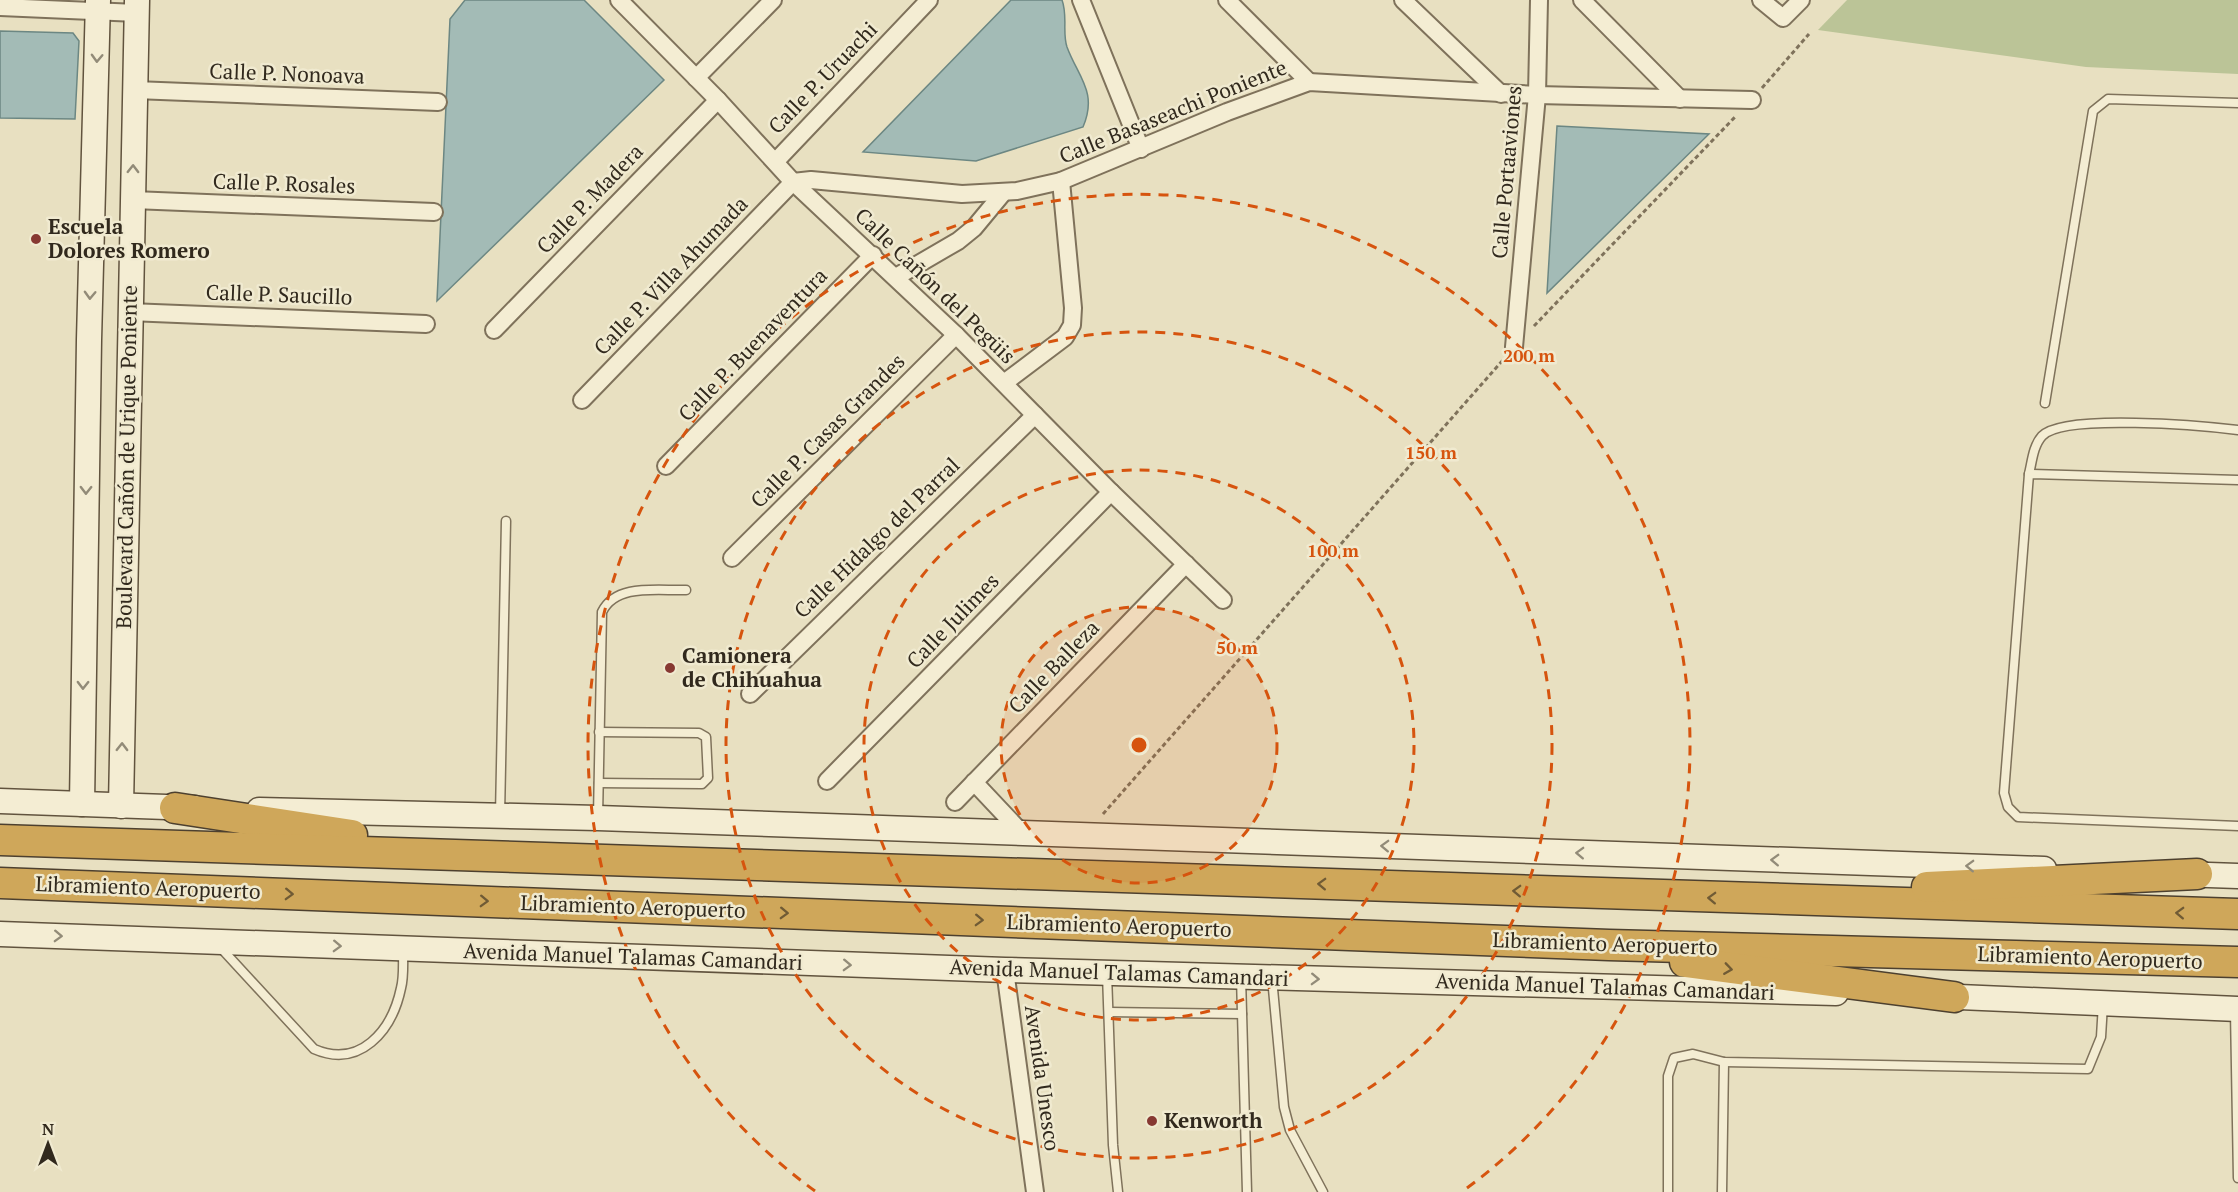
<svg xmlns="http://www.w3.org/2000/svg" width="2238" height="1192" font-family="'PT Serif',serif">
<rect width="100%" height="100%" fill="#e8e0c1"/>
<!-- green -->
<polygon fill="#bbc497" points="1847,0 2238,0 2238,74 2086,67 1818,30"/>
<!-- water -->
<g fill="#a3bbb6" stroke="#6c8783" stroke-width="1.5">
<polygon points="465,0 584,0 664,80 437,301 450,19"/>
<path d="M1011,0H1062C1068,16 1062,32 1067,47C1078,77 1098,92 1083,127L976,161L863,152Z"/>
<polygon points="0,31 73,33 79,41 75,119 0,118"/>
<polygon points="1557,126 1709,134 1547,293"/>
</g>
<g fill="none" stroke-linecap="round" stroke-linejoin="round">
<defs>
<g id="lane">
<polyline points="2045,403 2093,111 2108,99 2238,103"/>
<path d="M2029,474C2032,462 2033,446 2042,436C2063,413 2205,426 2238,430"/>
<polyline points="2238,480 2029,474 2004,793 2008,807 2018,817 2238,826"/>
<polyline points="599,732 699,733 706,737 708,778 702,784 599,783"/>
<polyline points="500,815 506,521"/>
<path d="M598,817L602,612C616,583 658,591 686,590"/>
<path d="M220,947L314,1049C360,1069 392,1031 401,988C404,977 403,963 403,951"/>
<polyline points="1107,974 1113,1145 1118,1192"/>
<polyline points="1241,977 1247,1192"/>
<polyline points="1272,978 1284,1107 1290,1130 1323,1192"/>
<polyline points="2235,1011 2238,1178"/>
<polyline points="1109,1012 1242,1014"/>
<polyline points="1668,1192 1668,1076 1674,1058 1693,1054 1724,1062 2088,1069 2101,1037 2103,1004"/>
<polyline points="1722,1192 1724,1062"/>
</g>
<g id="street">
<polyline points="619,0 718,100 793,182 956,335 1111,492 1223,600"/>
<polyline points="1081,0 1141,149"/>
<polyline points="1227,0 1309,82"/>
<polyline points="1403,0 1501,94"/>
<polyline points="1582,0 1680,99"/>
<polyline points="1761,0 1783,18 1801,0"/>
<polyline points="0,7 137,13"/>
<polyline points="696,78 773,0"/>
<polyline points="135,90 438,102"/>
<polyline points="776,161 929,0"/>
<polyline points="133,200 434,212"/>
<polyline points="896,277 958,241 974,228 1003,193"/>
<polyline points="129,312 426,324"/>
<polyline points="494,330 718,100"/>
<polyline points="1514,347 1537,95 1539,0"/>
<polyline points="1004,383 1065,337 1072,325 1073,308 1061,181"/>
<polyline points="582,400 793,182 811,180 962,194 1017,191 1061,181 1227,112 1309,82 1537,95 1752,100"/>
<polyline points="666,466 873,255"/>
<polyline points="732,558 956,335"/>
<polyline points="750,694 1035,415"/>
<polyline points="827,781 1111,492"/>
<polyline points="974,782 1022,833"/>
<polyline points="955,802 1186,564"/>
<polyline points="1005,970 1035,1192"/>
</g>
<g id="secondary">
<polyline points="0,801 194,808"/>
<polyline points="82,804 89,340 98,0"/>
<polyline points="121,806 137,0"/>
<polyline points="259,810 598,818 2044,869"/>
<polyline points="2180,874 2238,876"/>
<polyline points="0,934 1005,970 1836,993"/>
<polyline points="1936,996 2238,1009"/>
</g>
<g id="highway">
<polyline points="175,808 352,835"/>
<polyline points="0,840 2238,914"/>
<polyline points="0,883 1609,945 2238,962"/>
<polyline points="1927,887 2197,874"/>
<polyline points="1685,962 1954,997"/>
</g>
</defs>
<!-- lane casing -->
<use href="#lane" stroke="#7f725b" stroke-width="11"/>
<!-- street casing -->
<use href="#street" stroke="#7f725b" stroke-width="20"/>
<!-- secondary casing -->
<use href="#secondary" stroke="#61533e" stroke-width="27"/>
<!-- highway casing -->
<use href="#highway" stroke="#4d402f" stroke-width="33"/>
<!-- path -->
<g stroke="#7f725b" stroke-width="3" stroke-dasharray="4.5 3" stroke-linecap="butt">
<polyline points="1762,88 1809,34"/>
<polyline points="1534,326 1735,117"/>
<polyline points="1103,814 1503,360"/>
</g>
<!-- lane -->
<use href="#lane" stroke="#f4edd3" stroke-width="8"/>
<!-- street -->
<use href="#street" stroke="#f4edd3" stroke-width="16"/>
<!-- secondary -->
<use href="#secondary" stroke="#f4edd3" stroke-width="24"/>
<!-- highway -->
<use href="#highway" stroke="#cfa75a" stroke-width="30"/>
</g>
<!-- one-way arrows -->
<defs><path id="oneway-chevron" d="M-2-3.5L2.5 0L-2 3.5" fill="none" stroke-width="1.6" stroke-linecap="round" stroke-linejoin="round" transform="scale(1.5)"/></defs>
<g stroke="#928b78">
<use href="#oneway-chevron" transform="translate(97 58) rotate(92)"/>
<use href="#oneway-chevron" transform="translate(133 169) rotate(-89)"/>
<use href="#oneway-chevron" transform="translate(90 295) rotate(92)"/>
<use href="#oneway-chevron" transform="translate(86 490) rotate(91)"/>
<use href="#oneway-chevron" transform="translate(83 685) rotate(91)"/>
<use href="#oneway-chevron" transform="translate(122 747) rotate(-89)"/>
<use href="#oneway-chevron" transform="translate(1385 846) rotate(-178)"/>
<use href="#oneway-chevron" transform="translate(1580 853) rotate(-178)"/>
<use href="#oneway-chevron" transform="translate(1775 860) rotate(-178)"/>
<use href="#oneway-chevron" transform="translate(1970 866) rotate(-178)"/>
<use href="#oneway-chevron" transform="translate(58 936) rotate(2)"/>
<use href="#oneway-chevron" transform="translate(337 946) rotate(2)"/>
<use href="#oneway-chevron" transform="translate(847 965) rotate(2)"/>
<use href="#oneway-chevron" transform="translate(1315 979) rotate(2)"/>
</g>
<g stroke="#705b35">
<use href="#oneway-chevron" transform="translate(1322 884) rotate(-178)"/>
<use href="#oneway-chevron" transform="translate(1517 891) rotate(-178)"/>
<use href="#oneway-chevron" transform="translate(289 894) rotate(2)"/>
<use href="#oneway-chevron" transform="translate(1712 898) rotate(-178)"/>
<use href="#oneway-chevron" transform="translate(484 901) rotate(2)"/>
<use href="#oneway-chevron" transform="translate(784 913) rotate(2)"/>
<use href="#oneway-chevron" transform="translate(2180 913) rotate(-178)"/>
<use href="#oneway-chevron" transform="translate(979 920) rotate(2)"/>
<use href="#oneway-chevron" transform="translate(1728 969) rotate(8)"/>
</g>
<!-- distance rings -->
<circle cx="1139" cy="745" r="138" fill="#d6540e" fill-opacity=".12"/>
<g fill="none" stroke="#d6540e" stroke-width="3" stroke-dasharray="10 8">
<circle cx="1139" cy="745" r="138"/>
<circle cx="1139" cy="745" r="275"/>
<circle cx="1139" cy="745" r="413"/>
<path d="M815 1191A551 551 0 1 1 1463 1191"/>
</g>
<!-- markers -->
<g fill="#873932" stroke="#f0ead0" stroke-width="2">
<circle cx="36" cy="239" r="6"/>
<circle cx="670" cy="668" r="6"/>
<circle cx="1152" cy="1121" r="6"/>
</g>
<g text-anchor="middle" stroke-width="5" stroke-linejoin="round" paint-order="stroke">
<!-- street labels -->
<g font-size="21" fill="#31291d" stroke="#f0ead0">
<text transform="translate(287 74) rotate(2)" y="7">Calle P. Nonoava</text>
<text transform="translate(823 78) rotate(-46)" y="7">Calle P. Uruachi</text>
<text transform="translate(1173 112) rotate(-22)" y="7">Calle Basaseachi Poniente</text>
<text transform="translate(1507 172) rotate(-85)" y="7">Calle Portaaviones</text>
<text transform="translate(284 184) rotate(2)" y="7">Calle P. Rosales</text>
<text transform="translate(590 199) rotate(-46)" y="7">Calle P. Madera</text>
<text transform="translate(671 276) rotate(-46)" y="7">Calle P. Villa Ahumada</text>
<text transform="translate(935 286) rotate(44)" y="7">Calle Cañón del Pegüis</text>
<text transform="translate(279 295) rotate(2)" y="7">Calle P. Saucillo</text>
<text transform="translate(753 345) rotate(-46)" y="7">Calle P. Buenaventura</text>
<text transform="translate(828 431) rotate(-45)" y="7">Calle P. Casas Grandes</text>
<text transform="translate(127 457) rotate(-89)" y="7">Boulevard Cañón de Urique Poniente</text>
<text transform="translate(877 538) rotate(-44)" y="7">Calle Hidalgo del Parral</text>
<text transform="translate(953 621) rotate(-46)" y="7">Calle Julimes</text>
<text transform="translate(1054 667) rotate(-46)" y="7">Calle Balleza</text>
<text transform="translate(148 888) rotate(2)" y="7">Libramiento Aeropuerto</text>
<text transform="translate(633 907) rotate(2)" y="7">Libramiento Aeropuerto</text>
<text transform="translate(1119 926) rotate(2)" y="7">Libramiento Aeropuerto</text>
<text transform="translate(1605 944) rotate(2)" y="7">Libramiento Aeropuerto</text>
<text transform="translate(633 957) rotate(2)" y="7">Avenida Manuel Talamas Camandari</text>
<text transform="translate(2090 958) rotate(2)" y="7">Libramiento Aeropuerto</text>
<text transform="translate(1119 973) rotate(2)" y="7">Avenida Manuel Talamas Camandari</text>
<text transform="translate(1605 987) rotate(2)" y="7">Avenida Manuel Talamas Camandari</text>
<text transform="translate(1042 1078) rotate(82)" y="7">Avenida Unesco</text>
</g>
<!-- poi labels -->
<g font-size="21" font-weight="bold" fill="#31291d" stroke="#f0ead0" text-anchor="start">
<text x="48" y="234">Escuela<tspan x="48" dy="24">Dolores Romero</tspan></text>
<text x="682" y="663">Camionera<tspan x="682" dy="24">de Chihuahua</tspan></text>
<text x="1164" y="1128">Kenworth</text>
</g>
</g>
<circle cx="1139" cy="745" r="9" fill="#d6540e" stroke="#f0ead0" stroke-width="3"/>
<g font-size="18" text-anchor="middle" font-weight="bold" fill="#d6540e" stroke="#f0ead0" stroke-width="5" stroke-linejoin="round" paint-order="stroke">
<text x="1529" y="362">200 m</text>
<text x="1431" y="459">150 m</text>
<text x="1333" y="557">100 m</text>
<text x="1237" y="654">50 m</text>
</g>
<!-- north arrow -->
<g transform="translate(48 1144)" stroke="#f0ead0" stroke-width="4.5" paint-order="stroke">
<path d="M0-4.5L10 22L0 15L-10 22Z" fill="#31291d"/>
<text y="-9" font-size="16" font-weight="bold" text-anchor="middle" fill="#31291d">N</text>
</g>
</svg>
